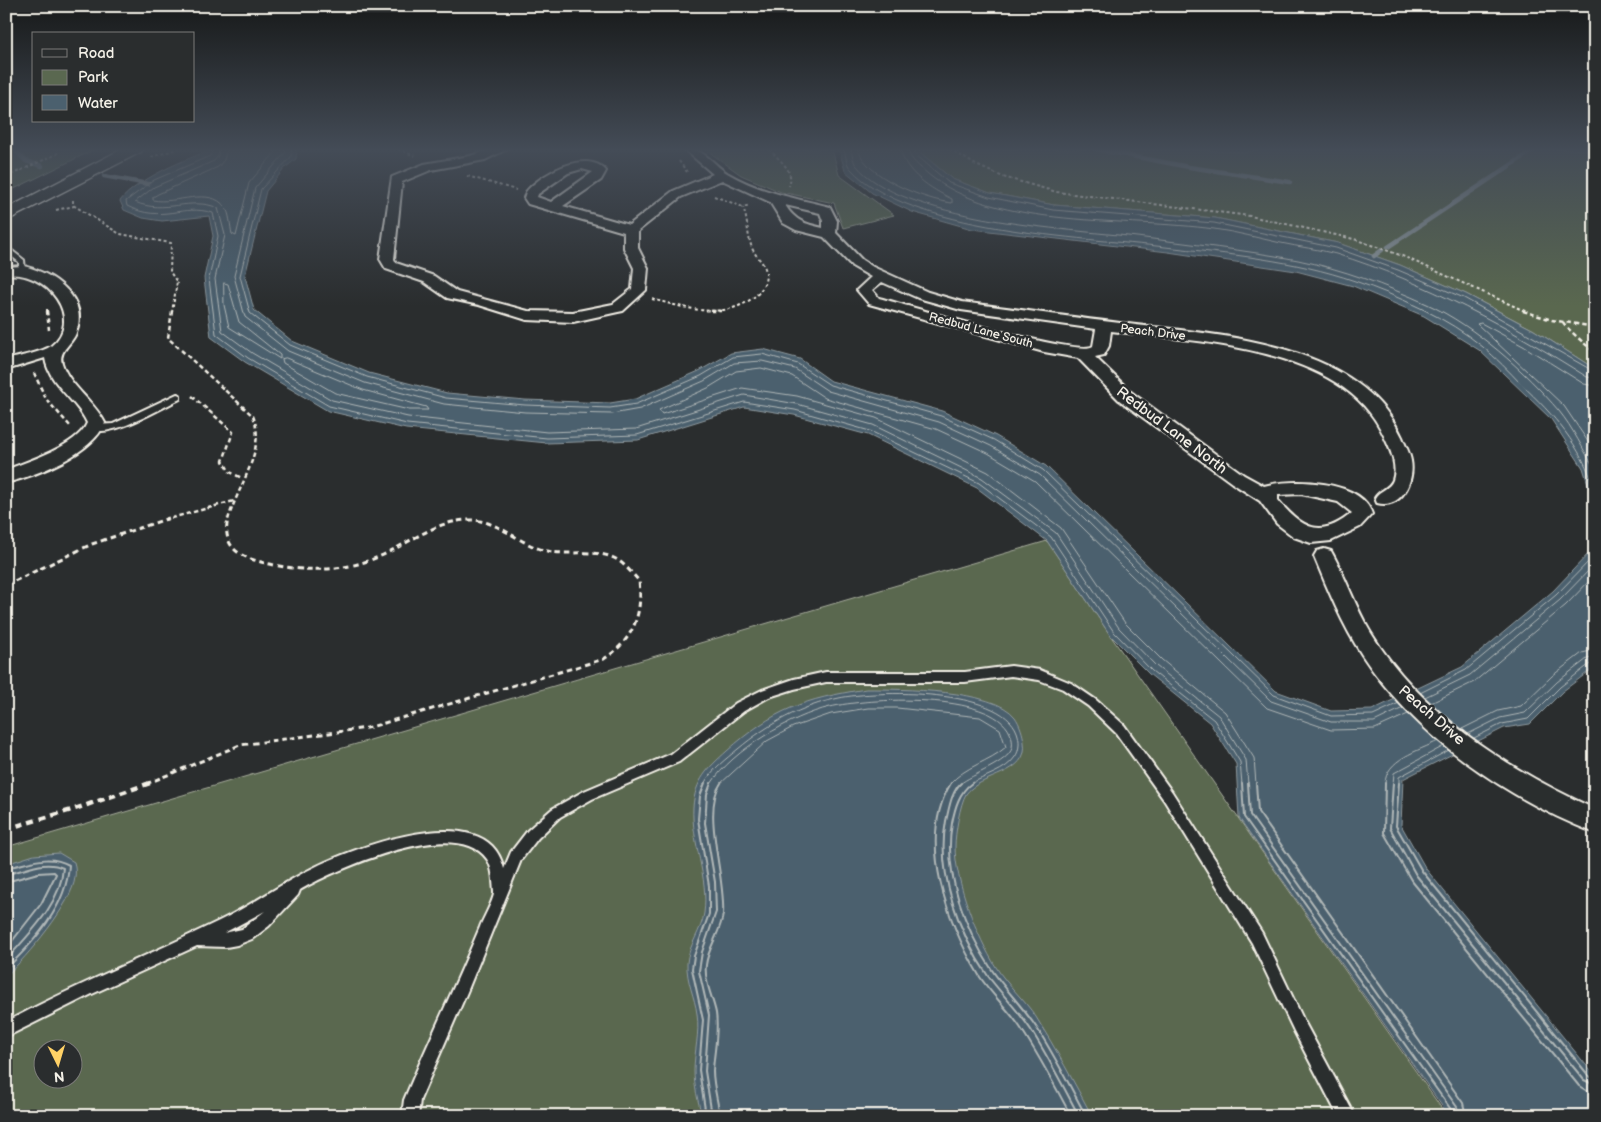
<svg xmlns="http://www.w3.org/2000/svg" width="1601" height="1122" font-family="'Balsamiq Sans',sans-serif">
<rect width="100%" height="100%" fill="#2a2d2e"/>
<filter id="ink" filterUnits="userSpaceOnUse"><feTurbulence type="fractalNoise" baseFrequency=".02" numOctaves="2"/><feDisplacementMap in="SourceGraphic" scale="10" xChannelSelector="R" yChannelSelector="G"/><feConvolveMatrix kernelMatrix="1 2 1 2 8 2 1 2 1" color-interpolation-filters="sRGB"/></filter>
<g filter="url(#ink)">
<!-- green -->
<g fill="#5a6850" stroke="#a7ac9c" fill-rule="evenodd">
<polygon points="6,149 95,149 6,193"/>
<polygon points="705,149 832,149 839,175 894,215 843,228 834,203 781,192 741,175"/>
<polygon points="916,149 1172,149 1246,152 1261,149 1595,149 1595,369 1534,330 1466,294 1400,265 1338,243 1215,218 1054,205 990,193 952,179"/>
<path d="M1047,541L1110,635L1447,1116H6V847ZM42,1050H72V1080H42Z"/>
</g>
<!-- water -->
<g fill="#4b606e" stroke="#8f9a9f">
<path d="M214,149L297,150L296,159L285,168L266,191L245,276L254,310L292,341L369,373L447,393L525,400L610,403L635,399L699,371L731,353L763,349L800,359L831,381L942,411L996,436L1046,466L1276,691L1331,711L1372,710L1462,667L1553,591L1591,551L1595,526V667L1563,691L1530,724L1504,728L1403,779L1401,825L1426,869L1595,1076V1116H1449L1239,818L1236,764L1210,723L1149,674L1110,635L1047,541L977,488L868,435L794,415L744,407L638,440L547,443L406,429L328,411L245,362L211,337L204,278L213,236L209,216L162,221L143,218L124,210L120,201C137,179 187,158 214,149Z"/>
<polygon points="839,149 916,149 952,179 990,193 1054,205 1215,218 1338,243 1400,265 1466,294 1534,330 1595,369 1595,506 1583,468 1551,419 1479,350 1424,316 1353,286 1296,271 1168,252 972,229 912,212 872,193 845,171"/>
<path d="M866,689C900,689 994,689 1015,717C1020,724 1023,734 1024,742C1030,775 980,774 966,794C960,804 955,834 955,846C955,881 977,937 996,967C1007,985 1024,999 1036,1017C1056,1049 1074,1082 1092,1116H702C698,1101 694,1086 694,1071C694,1052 700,1034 697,1014C695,997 686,981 687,963C688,946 702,930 704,913C709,877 691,842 693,807C695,780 708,768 727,751C774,709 804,699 866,689Z"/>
<path d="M59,853L74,862C75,866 76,872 75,877C73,903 26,958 6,976V864L34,855Z"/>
</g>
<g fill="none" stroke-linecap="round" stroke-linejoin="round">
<!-- shore-far1 -->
<g stroke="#b0b7b7" stroke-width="1">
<path d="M213,149L210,156L154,180L126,201L127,206C163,224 182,203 213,213L218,236L209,279L216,334L248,358L329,406L407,424L547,438L637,435L744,402L795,410L870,431L979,483L1051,537L1114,632L1152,671L1214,720L1240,762L1242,784"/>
<path d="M219,149L218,156L214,161L154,187L135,202C164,215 191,196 218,208L225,235L215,279L222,331L252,353L332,400L408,417L547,432L636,429L744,395L797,404L873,425L982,478L1056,533L1119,628L1156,666L1219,716L1246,760L1248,784"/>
<path d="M227,149L224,160L218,167L158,194L153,197V200C175,205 210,186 225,207C230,213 230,226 232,234L236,236L249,183L278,149"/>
<polyline points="285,149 285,153 255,188 234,276 245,317 288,351 365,383 444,404 525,412 612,414 640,409 704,381 734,363 762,361 795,369 828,391 939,422 991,446 1040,475 1271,701 1331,722 1374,722 1403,708"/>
<polyline points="292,149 291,157 261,189 240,276 250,313 290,345 367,377 446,398 525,405 610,408 636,404 701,376 733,357 762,354 798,364 830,385 941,416 994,440 1043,470 1274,695 1331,716 1373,715 1399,703"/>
<path d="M844,149C846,155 846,165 851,169C908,232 1083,237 1165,247C1228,254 1295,260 1355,281C1398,296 1448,318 1483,347C1496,358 1509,371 1521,384C1554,415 1581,445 1595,490"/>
<path d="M851,149C852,154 853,161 856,165C901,221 1068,229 1137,237C1190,244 1245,250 1298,260C1342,269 1385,285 1427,304C1475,326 1525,371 1559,411C1573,428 1583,450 1595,469"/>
<path d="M858,149C865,177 925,200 952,203V199C931,189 905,173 900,149"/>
<path d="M907,149C911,161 919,166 928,174C996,230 1129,217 1214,229C1236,232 1258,238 1281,243C1299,247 1318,249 1336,254C1426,282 1508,327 1587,377L1595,378"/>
<polyline points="914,149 916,155 949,183 989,197 1053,210 1214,223 1336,248 1398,270 1464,298 1595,372"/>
<polygon points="224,283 228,284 239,322 280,355 280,359 229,327 224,305"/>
<polygon points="286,358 363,390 426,407 428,410 409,410 335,393 283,363 282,359"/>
<polyline points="1595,386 1584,384 1525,347 1481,323 1477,324 1564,406 1595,452"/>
<polyline points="1420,693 1466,670 1556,595 1595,555"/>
<polyline points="1425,697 1470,675 1560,600 1595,564"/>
<polyline points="1431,703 1474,682 1566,605 1595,575"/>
<polyline points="1462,729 1498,711 1521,706 1552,676 1582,653 1595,650"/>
<polyline points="1468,734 1500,718 1525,713 1557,682 1587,659 1595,657"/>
<polyline points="1474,738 1502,724 1528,719 1560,687 1590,664 1595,663"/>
<path d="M704,784C712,769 726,759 738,749C768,724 801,706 839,698C877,690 1001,688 1017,732C1020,740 1020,750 1015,757C1006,771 984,776 970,784"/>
<path d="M711,784C732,750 792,716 830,707C867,698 992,691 1010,733C1012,738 1013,742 1012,748C1008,763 972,774 960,784"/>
<path d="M720,784L767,741L793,727L831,714L868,708H897L980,717L1000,729L1006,747C989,762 965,766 950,784"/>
<polyline points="1256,784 1254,758 1225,712 1162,660 1125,623 1061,528 988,472 876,418 797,396 742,388 662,414 659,410 708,388 736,371 761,368 792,376 825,398 936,429 988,453 1035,481 1267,708 1331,730 1375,729 1408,714"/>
<path d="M1385,784C1385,759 1419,751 1438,741"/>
<polyline points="1393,784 1394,773 1444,746"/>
<polyline points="1399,784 1399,777 1449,750"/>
</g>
<!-- shore -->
<g stroke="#b0b7b7" stroke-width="2">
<polyline points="705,783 700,796 698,819 709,886 709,914 694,956 692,969 703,1020 699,1070 706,1116"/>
<polyline points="711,783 707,794 705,823 715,882 716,912 702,952 699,971 709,1015 705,1071 712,1116"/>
<path d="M951,783C916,841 948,924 980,977C992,995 1008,1009 1020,1027C1039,1055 1055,1086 1071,1116"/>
<path d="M961,783C951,792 949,809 946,821C936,872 959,934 988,976C1002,995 1020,1012 1033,1033C1050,1060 1064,1088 1079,1116"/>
<path d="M972,783C959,792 955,808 952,823C943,872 965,929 992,970C1007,992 1026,1010 1040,1033C1057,1060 1071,1088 1086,1116"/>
<polyline points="1242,783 1244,817 1452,1111 1453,1116"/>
<polyline points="1248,783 1250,815 1457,1107 1459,1116"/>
<polyline points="1256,783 1258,812 1463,1103 1466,1116"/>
<polyline points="1385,783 1384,833 1411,880 1579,1086 1587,1091 1595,1092"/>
<polyline points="1393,783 1390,828 1416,875 1584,1080 1595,1085"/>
<polyline points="1399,783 1396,826 1422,871 1589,1076 1595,1079"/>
<path d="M6,868C28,864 47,853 69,865C67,906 34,942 6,969"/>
<path d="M6,874C25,871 44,859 63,868C61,904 29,934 6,960"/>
<polyline points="6,882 38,873 54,872 56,874 41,904 6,949"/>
<path d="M720,1116C718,1102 713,1085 713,1071C714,1051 719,1033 716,1013C713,998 704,981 706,965C708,947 721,932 723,914C726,877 701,811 721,783"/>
</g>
<!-- stream -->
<g stroke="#8f9a9f" stroke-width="4.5">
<polyline points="14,149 26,161 42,166"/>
<polyline points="1095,149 1189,167 1290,182"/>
<polyline points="104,176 148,184"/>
<polyline points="1388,247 1535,149"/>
<polyline points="1374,256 1382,250"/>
</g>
<defs>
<g id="lane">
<polygon points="6,246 24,260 25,271 19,271 19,262 6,252"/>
<path d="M177,394L180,395V399C163,407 107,441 92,428L96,425L113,424Z"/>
<path d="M1011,666L1040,670L1071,683L1096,700L1124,725L1172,792L1262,933L1304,1021L1355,1116H1338L1294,1031L1252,943L1164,800L1116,733L1088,706L1063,689L1039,680L1011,676L965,682H826L794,689L769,697L744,711L679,762L592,799L560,817L538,838L521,860L467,992L420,1100L418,1116H402L404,1100C428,1042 456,985 480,927C483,919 495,898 494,892C493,881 493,868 487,859C456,815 335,870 300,890L298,895L269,926L252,939L237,945L226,947L197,946L92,994L6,1037V1022C75,985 148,956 219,921C252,905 282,883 315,867C354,848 456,810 492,846C498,852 502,861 504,869L511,852L528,830L552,809L584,791L671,754L736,703L762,690L794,679L826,672H965ZM265,911L242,929L224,933Z"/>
</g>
<g id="street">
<path d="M492,149H507L485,160L431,170L402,182L394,259L396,263L434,276L457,292L528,311L573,312L613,304L632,289L634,268L624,248V232L528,204L524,198L526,192C540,174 587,148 606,171L601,180L563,206L629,225L673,191L713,174L684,149C706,149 710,162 727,173C759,192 794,198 830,207L837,221L836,233L862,260L873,267L928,292L962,302C1015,309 1068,317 1120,323C1213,335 1357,339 1402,437C1405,445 1410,453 1411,461C1415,481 1401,510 1377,503L1375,498C1379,490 1390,489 1393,480C1398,465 1390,449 1384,436C1344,345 1195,342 1111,331L1109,346L1104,355L1095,357L1131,392L1244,475L1264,486C1292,478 1362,480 1372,514L1360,527L1331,541L1311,543L1294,537L1277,524L1260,501L1232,483L1119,400L1078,358L1044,352L869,304L857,290L871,277L852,266L824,237L796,230L783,223L770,202L722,180L681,197L638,231V248L648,268L646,290L623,311L618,312L573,322L527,320L479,305L447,298L424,282L386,269L380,259L392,177L424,164L470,156ZM582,169L593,172L551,202L537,197L538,194L568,173ZM785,205L820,213L823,221V228C805,224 795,221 785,205ZM882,282L918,298L961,310L1096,329L1093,346C1080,358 907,305 879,298L872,290ZM1301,494L1338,502L1352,513C1321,539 1302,529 1278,500V495Z"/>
<path d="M23,266C52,272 90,298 76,333C72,344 58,351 62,363C69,386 94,401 105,423C92,454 37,475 6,483V470C28,461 78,446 87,423C77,400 49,385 45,358L6,370V360C17,357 43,352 51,346C85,320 47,269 6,275V267Z"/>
<path d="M1324,549L1331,551C1346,577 1355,607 1371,633C1420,713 1510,771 1595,809V833C1506,798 1415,736 1362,655C1342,624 1328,590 1314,556L1317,551Z"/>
</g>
<polygon id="secondary" points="122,149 143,149 141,152 6,221 6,209"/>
</defs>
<!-- lane casing -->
<use href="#lane" stroke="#f4f1e8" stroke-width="4"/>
<!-- street casing -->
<use href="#street" stroke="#f4f1e8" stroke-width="4"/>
<!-- secondary casing -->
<use href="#secondary" stroke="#f4f1e8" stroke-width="3"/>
<!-- path-far3 -->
<g stroke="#f4f1e8" stroke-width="2" stroke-dasharray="3 2.5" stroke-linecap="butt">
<polyline points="398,149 415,156"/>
<path d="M769,149C779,160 795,170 789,186"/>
<polyline points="950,149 976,165 1003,177 1057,192 1250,216 1354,239 1400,255 1527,312"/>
<polyline points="151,157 177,149"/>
<polyline points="679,161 687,172"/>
<polyline points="467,176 516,190"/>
<polyline points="6,177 57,154 58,149"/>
<polyline points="714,196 743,207 750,205"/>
<polyline points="73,200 73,205 120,234 171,243 170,272 177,282 172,312"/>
<polyline points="56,210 74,206"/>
<path d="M652,299C686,308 724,321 754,297C761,292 766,283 766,274C766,263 756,258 752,248C747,235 748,220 743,207"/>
<polyline points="47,309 47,312"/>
</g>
<!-- path-far2 -->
<g stroke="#f4f1e8" stroke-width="2.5" stroke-dasharray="4.5 3" stroke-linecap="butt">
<polyline points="47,311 49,330"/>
<path d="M172,311L168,338L253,416C267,450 237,487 228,520"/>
<polyline points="711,311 721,311"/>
<polyline points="1523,311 1552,320 1595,327"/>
<path d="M1563,322C1566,328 1588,347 1595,352"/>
<polyline points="34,373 46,399 71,427"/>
<polyline points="192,396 233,432 223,461 230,472 242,478"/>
<polyline points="164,520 234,501"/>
</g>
<!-- path-far1 -->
<g stroke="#f4f1e8" stroke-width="3" stroke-dasharray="5.5 4" stroke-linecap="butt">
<polyline points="6,585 92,544 169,518"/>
<path d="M146,784L240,745L367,728L604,659C633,640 643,615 639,581C632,573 624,563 614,558C592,548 566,557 543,550C516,542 496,518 466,520C436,522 413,540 387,553C345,574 298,573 254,560C232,553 223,541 228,518"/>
</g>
<!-- path -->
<polyline stroke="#f4f1e8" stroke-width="4.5" stroke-dasharray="7 5" stroke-linecap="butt" points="6,829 75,809 150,783"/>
<!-- lane -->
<use href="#lane" fill="#2a2d2e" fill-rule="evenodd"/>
<!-- street -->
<use href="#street" fill="#2a2d2e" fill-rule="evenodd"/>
<!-- secondary -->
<use href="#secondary" fill="#2a2d2e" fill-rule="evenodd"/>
</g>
</g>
<!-- sky -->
<linearGradient id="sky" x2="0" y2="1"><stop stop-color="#171919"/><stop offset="0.49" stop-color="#444c57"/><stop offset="1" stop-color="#444c57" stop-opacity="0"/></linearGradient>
<rect width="1601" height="306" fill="url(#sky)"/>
<g text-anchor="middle" stroke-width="5" stroke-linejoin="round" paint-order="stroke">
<!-- far-street labels -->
<g font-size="12" fill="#f4f1e8" stroke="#2a2d2e">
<text transform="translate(981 330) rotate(15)" y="4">Redbud Lane South</text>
<text transform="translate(1153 332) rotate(7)" y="4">Peach Drive</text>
</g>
<!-- street labels -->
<g font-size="15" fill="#f4f1e8" stroke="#2a2d2e">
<text transform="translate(1172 430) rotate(37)" y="5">Redbud Lane North</text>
<text transform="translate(1432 715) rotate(41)" y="5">Peach Drive</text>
</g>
</g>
<!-- margin -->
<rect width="1601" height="1122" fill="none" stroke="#2a2d2e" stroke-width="25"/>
<rect x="12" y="12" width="1576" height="1097" fill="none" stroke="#f4f1e8" stroke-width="2" filter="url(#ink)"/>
<!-- legend -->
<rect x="32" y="32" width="162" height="90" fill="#2a2d2e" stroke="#7b7b78"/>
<rect x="42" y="49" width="25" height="8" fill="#2a2d2e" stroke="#7b7b78"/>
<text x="78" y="58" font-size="15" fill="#f4f1e8">Road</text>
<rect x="42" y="70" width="25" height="15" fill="#5a6850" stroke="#7b7b78"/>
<text x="78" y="82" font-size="15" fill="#f4f1e8">Park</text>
<rect x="42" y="95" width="25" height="15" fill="#4b606e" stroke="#7b7b78"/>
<text x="78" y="108" font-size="15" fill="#f4f1e8">Water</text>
<!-- north arrow -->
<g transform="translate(58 1064) rotate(175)"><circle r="24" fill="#2a2d2e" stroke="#7b7b78"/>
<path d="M0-4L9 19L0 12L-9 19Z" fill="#ffd166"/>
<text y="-8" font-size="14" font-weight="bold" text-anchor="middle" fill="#f4f1e8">N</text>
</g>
</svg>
